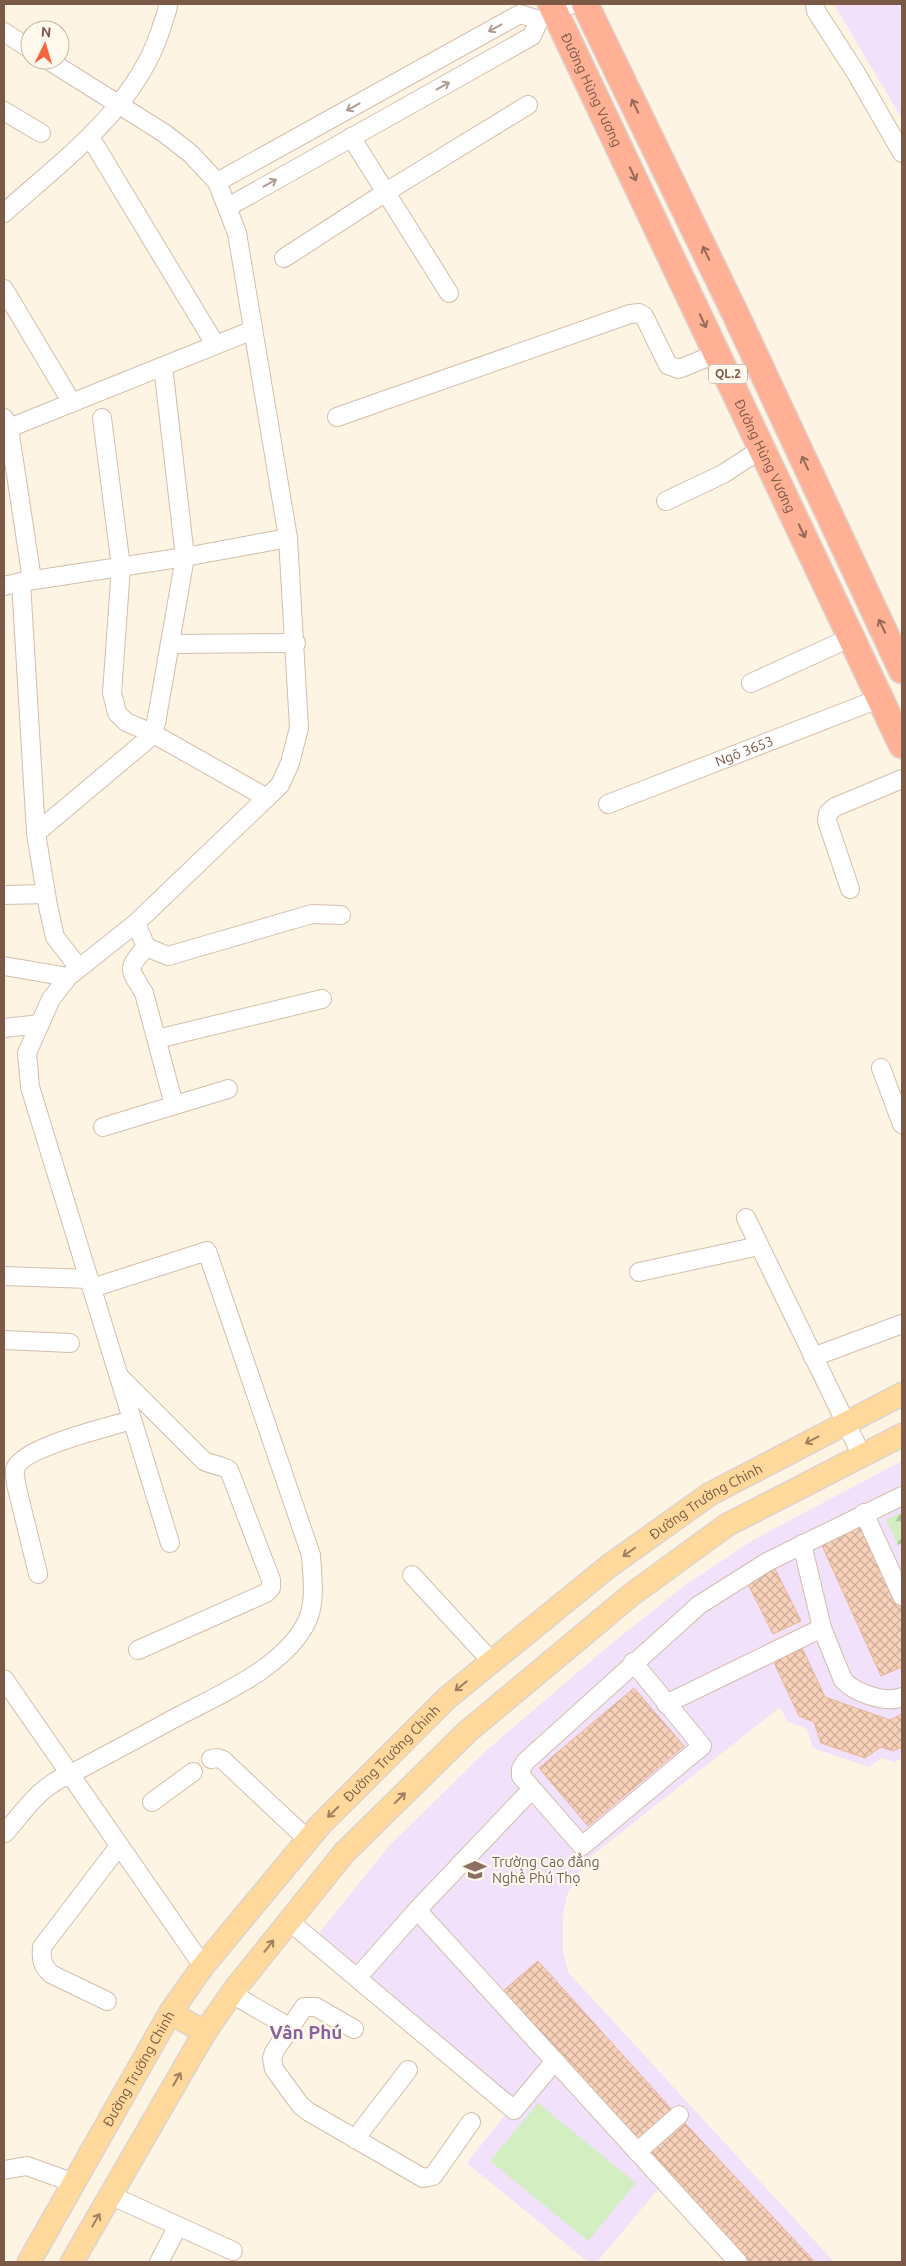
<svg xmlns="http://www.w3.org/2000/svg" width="906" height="2266" font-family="Ubuntu,sans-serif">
<defs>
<pattern id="forest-firs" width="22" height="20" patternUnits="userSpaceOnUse" patternTransform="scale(1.25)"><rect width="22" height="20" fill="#d3eec1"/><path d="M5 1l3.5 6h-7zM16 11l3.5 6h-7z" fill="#b0c49f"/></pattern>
<pattern id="building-cross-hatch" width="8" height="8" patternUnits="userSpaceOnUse" patternTransform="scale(1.25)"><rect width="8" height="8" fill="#f7d1b9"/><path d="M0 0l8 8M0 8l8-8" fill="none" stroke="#cdad98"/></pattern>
</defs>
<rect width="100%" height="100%" fill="#fef4e4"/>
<!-- education -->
<g fill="#f1e1fb">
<polygon points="834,4 902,4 902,119"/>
<polygon points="902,1461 902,1758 894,1762 882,1758 869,1767 813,1748 807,1729 787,1721 780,1707 585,1861 567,1895 563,1914 563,1952 568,1972 834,2262 728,2262 659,2188 597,2262 588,2262 467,2163 506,2114 307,1948 389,1846 487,1750 611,1644 687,1584 753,1540"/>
</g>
<!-- forest -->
<polygon fill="url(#forest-firs)" points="902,1512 902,1543 898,1545 886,1520"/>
<!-- pitch -->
<polygon fill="#d3eec1" points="538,2103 636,2183 588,2241 490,2161"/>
<!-- building -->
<g fill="url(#building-cross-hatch)" stroke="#ebb797">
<polygon points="863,1522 902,1610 902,1667 881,1676 820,1541"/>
<polygon points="775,1569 801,1621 773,1634 747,1582"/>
<polygon points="799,1641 825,1697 890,1720 902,1714 902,1747 893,1751 881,1747 865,1758 821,1743 814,1722 799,1716 770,1654"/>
<polygon points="634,1688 684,1746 588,1826 539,1768"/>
<polygon points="538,1961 675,2113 640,2144 503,1991"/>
<polygon points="681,2119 815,2262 750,2262 646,2151"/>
</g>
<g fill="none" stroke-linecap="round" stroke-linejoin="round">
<defs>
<g id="minor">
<polyline points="815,4 816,11 856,73 902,153"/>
<polyline points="4,32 30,49"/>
<polyline points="48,60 164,133 191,154 217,182 237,233 288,538 299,728 290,763 280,785 136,923 68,977 51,999 27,1053 30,1087 170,1543"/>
<polyline points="4,111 41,133"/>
<polyline points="90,137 215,344"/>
<polyline points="351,137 449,293"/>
<polyline points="217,182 520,14 539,20 572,4"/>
<polyline points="228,207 532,36 539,20"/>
<path d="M4,213C63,160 136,108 161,29C163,21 168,12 168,4"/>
<polyline points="284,258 386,192 528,105"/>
<polyline points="4,289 72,403"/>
<polyline points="337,417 630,314 639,313 644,316 668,365 679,369 718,353"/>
<polyline points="4,418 9,428 32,580"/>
<polyline points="102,418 121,567 112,693 117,713 126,722 152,733 267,798"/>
<polyline points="9,428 253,330"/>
<polyline points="666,501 723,474 763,448"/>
<polyline points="21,582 36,833 48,906 55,937 79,968"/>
<polyline points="4,586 21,582 185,557 288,538"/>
<polyline points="170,644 296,643"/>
<polyline points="751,683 852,637"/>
<path id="s1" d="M608,804L881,698"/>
<polyline points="36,833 148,739 156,723 185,557 163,366"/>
<polyline points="850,889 827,821 828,813 835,807 902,779"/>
<polyline points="4,895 46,894"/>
<polyline points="136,923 146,947 168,956 312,914 341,915"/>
<path d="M146,947C126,970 129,968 144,993L174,1105"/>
<polyline points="4,966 68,977"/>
<polyline points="4,1028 40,1024"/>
<polyline points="157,1039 322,999"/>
<polyline points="881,1068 902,1124"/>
<polyline points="103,1127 228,1089"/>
<polyline points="746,1218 862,1456"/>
<polyline points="639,1272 759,1246"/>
<polyline points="4,1276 89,1279"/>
<polyline points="4,1340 70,1343"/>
<polyline points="813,1357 902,1324"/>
<path d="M120,1377L204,1461C212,1465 221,1465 229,1470L271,1580V1588L266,1593L138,1650"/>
<polyline points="864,1513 902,1596"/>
<path d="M802,1544L822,1628L843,1680C855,1693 886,1704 902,1697"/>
<path d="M38,1574L16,1484C16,1480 14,1473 15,1469C22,1447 109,1427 132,1420"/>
<polyline points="412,1575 492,1662"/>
<polyline points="633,1662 702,1746 582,1846 521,1776 521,1769 525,1762 699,1605 767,1562 902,1496"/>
<polyline points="4,1679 203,1966"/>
<polyline points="666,1704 822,1628"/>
<polyline points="211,1759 217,1758 223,1760 307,1839"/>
<polyline points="152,1802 193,1772"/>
<path d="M5,1833C25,1810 41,1785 69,1775C104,1756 139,1738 173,1719C218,1695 287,1667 308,1619C316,1600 312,1574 311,1555L207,1251L92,1288"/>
<polyline points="417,1910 738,2262"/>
<polyline points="289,1921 514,2110 555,2061"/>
<polyline points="357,1978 417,1910 532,1789"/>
<polyline points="232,1994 289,2027"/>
<path d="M107,2001L51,1974C42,1966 41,1959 42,1947L119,1846"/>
<polyline points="354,2029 316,2007 304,2007 274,2052 272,2058 274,2069 301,2106 309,2112 423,2178 433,2176 471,2122"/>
<polyline points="355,2139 408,2070"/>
<polyline points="637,2152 679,2115"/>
<polyline points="4,2170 27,2166 74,2183"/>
<polyline points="110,2195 233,2251"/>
<polyline points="159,2262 178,2226"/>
</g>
<g id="major">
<polyline points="170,2013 205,2032"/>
<path id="s2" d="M29,2262L170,2013L203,1966L320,1825L447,1698L609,1566L710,1494L902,1394"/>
<polyline points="72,2262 205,2032 234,1990 344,1853 467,1732 631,1595 727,1525 902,1435"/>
</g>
<g id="highway">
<path id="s3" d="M551,4L902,745"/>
<polyline points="585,4 735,313 902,670"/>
</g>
</defs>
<!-- minor casing -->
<use href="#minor" stroke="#d4bdab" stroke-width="20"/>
<!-- major casing -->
<use href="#major" stroke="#dcd4cf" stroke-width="25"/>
<!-- highway casing -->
<use href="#highway" stroke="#dcd4cf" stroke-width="29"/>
<!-- minor -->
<use href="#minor" stroke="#fff" stroke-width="18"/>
<!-- major -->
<use href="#major" stroke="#ffd99b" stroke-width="22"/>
<!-- highway -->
<use href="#highway" stroke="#ffb095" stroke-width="26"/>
</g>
<!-- one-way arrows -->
<defs><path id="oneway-shaft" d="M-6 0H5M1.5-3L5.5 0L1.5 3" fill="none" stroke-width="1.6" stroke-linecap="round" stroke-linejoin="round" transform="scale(1.25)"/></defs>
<g stroke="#af9b90">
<use href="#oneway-shaft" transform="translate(495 28) rotate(151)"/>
<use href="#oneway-shaft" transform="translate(443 86) rotate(-29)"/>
<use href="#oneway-shaft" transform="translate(353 107) rotate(151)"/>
<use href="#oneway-shaft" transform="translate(270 183) rotate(-29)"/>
</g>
<g stroke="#956a56">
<use href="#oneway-shaft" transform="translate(635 106) rotate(-116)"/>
<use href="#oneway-shaft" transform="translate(633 174) rotate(65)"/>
<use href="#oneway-shaft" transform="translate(706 253) rotate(-116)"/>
<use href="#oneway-shaft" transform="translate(703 321) rotate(65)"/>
<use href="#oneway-shaft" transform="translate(805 463) rotate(-115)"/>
<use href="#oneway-shaft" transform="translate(802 531) rotate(65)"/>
<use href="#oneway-shaft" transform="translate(882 626) rotate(-115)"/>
</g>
<g stroke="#a27f60">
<use href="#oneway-shaft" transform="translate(812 1440) rotate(152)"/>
<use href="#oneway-shaft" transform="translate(629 1552) rotate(145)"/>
<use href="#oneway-shaft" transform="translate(461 1686) rotate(141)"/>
<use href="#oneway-shaft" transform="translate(400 1798) rotate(-45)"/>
<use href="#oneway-shaft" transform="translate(333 1812) rotate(135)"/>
<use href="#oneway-shaft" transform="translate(269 1946) rotate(-52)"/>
<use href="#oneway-shaft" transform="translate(177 2079) rotate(-60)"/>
<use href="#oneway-shaft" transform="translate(96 2220) rotate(-60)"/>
</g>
<!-- icons -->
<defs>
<symbol id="university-bare" viewBox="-9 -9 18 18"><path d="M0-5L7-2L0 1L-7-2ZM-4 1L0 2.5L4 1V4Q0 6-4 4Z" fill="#8d6e63" stroke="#fff8ed" stroke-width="2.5" paint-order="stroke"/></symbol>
</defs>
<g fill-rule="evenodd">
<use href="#university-bare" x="459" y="1854" width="32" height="32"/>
</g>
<g text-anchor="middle" stroke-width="4.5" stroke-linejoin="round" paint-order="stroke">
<!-- shield labels -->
<rect fill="#fff8ed" stroke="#a28978" stroke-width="1" x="709" y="364.5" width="38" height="19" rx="4"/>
<g font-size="12" font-weight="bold" fill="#7a5946">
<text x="728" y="378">QL.2</text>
</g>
<!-- street labels -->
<g font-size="14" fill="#7a5946" stroke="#fff8ed">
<text dy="5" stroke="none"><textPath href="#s3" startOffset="95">Đường Hùng Vương</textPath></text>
<text dy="5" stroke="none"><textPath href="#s3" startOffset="500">Đường Hùng Vương</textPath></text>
<text dy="5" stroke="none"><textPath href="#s1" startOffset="146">Ngõ 3653</textPath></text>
<text dy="5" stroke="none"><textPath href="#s2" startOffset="1032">Đường Trường Chinh</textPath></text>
<text dy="5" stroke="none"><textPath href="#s2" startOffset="628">Đường Trường Chinh</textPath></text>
<text dy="5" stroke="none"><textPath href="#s2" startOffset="222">Đường Trường Chinh</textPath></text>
</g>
<!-- education labels -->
<g font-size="14" fill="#785e54" stroke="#fff8ed" text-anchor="start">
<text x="492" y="1867">Trường Cao đẳng<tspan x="492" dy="16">Nghề Phú Thọ</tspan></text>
</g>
<!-- district labels -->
<g font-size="19" font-weight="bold" fill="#89619e" stroke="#fff8ed">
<text x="306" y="2039">Vân Phú</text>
</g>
</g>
<!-- border -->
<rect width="906" height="2266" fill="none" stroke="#7a5946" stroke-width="10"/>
<!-- north arrow -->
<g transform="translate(45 45) rotate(5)"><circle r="24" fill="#fff8ed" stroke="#cab8aa"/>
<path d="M0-4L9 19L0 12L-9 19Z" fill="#f5653d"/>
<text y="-8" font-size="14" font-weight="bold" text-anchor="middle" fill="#7a5946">N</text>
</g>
</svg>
